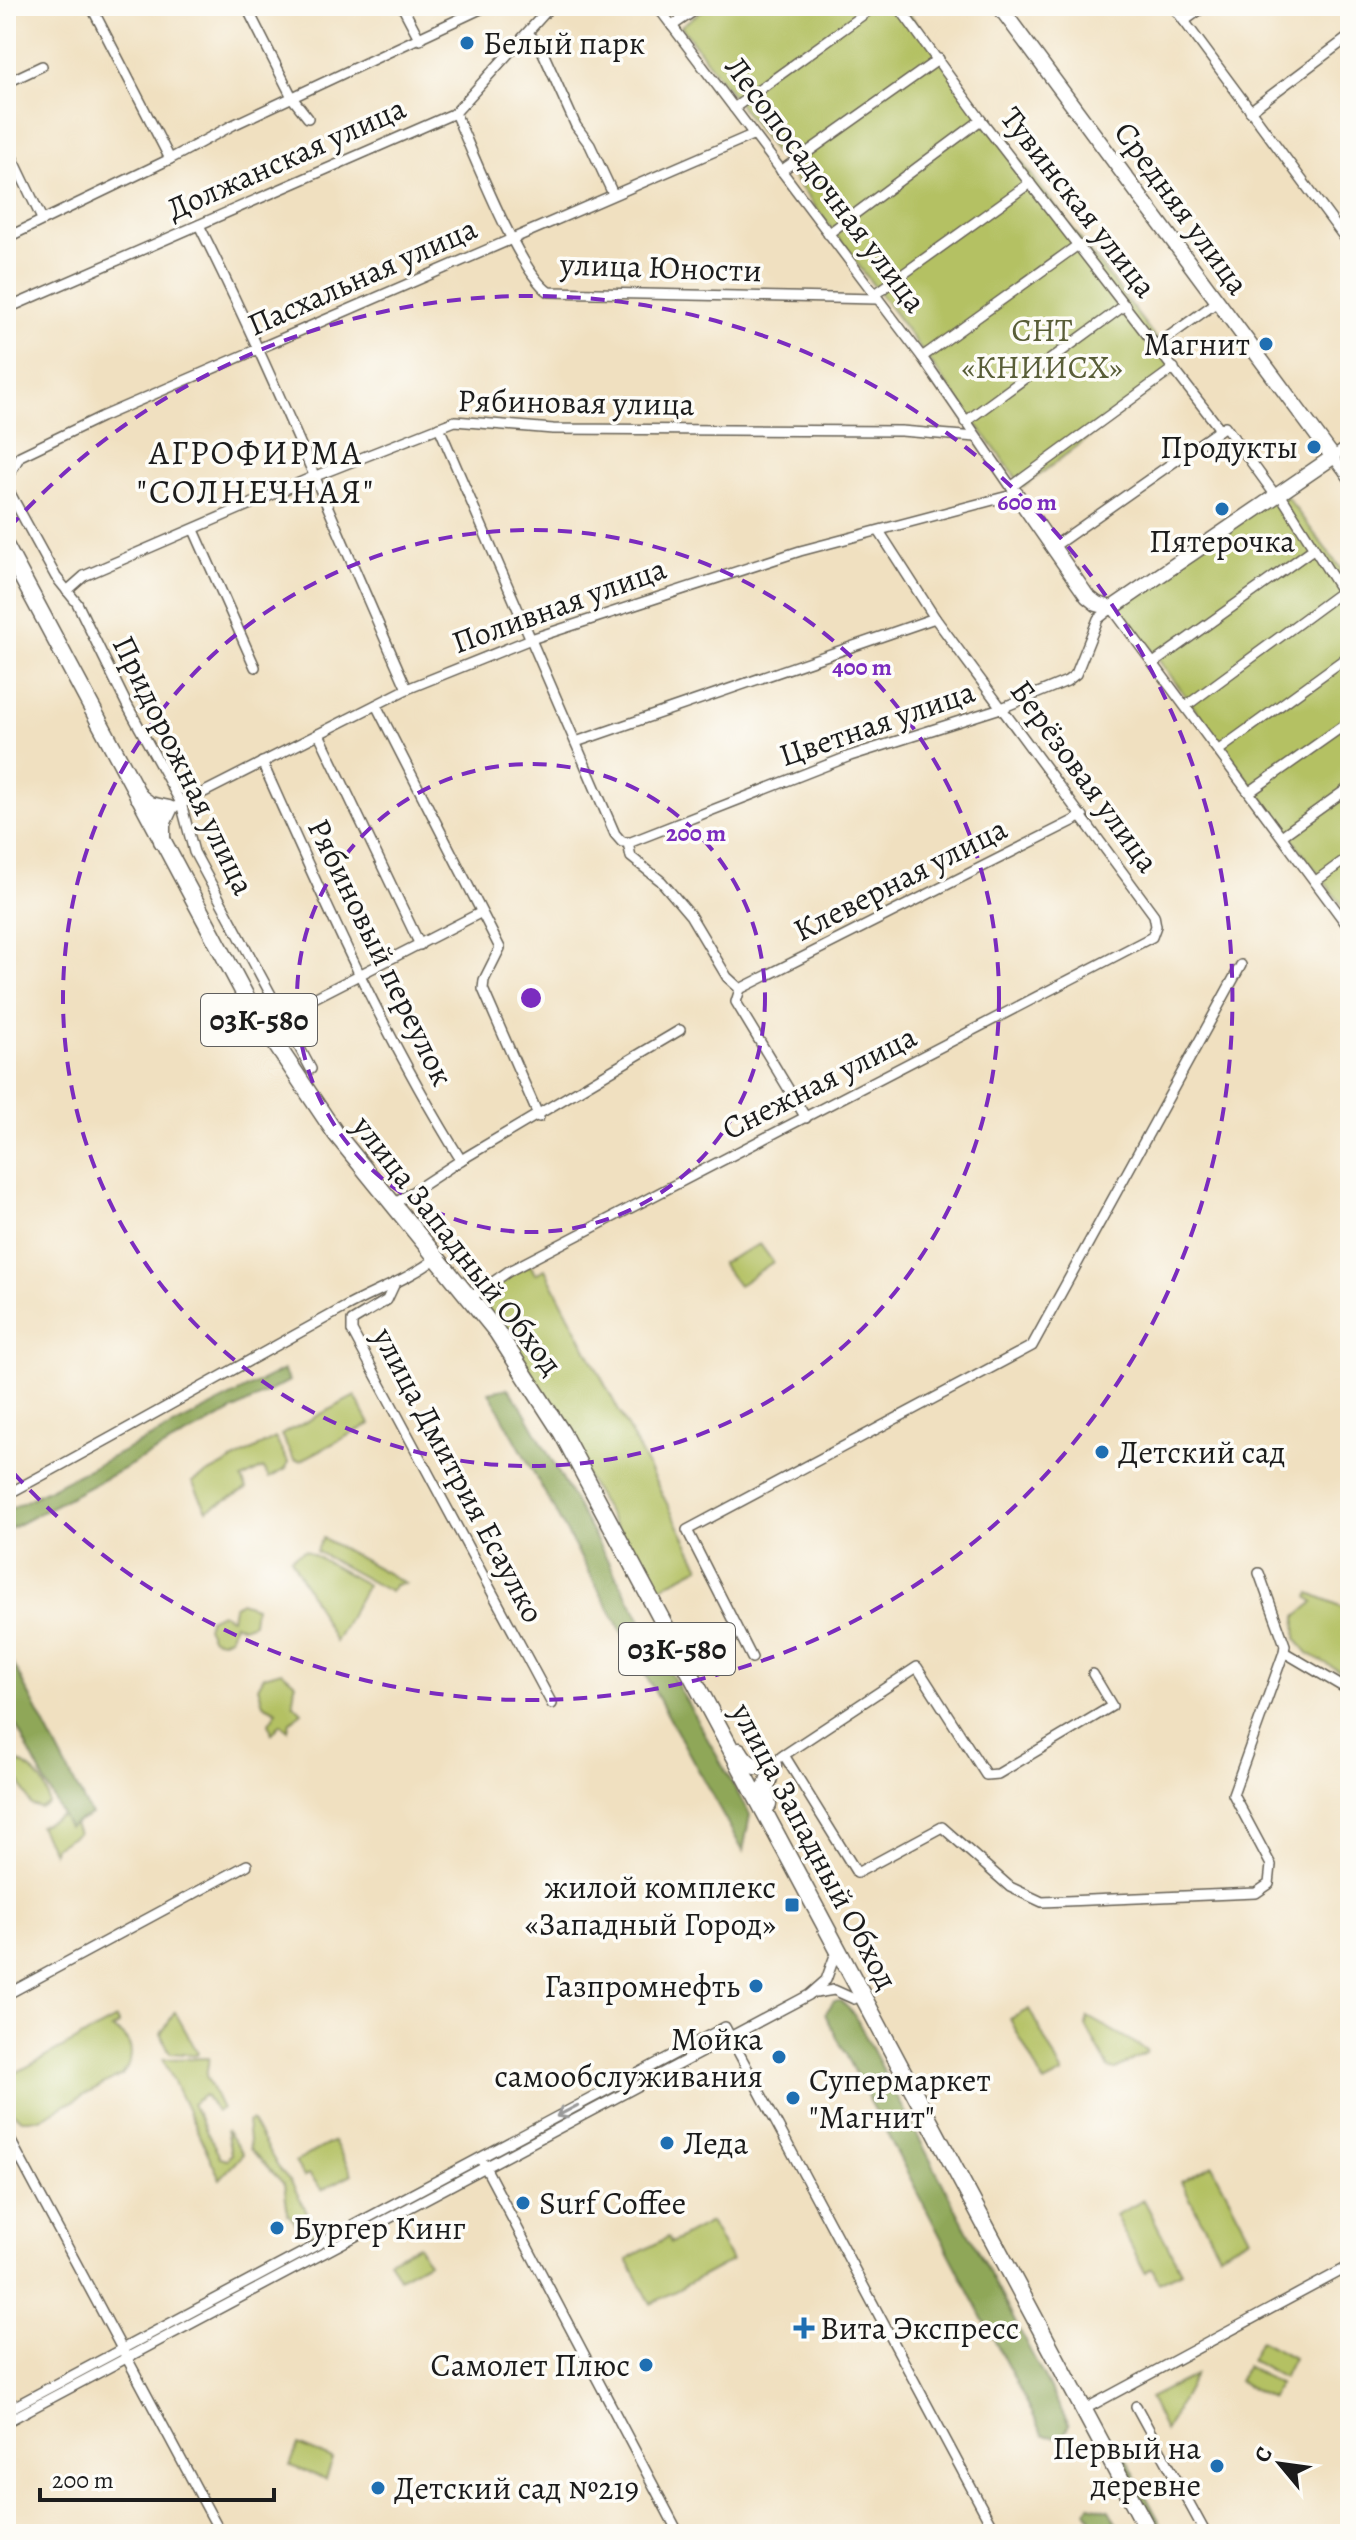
<svg xmlns="http://www.w3.org/2000/svg" width="1356" height="2540" font-family="Alegreya,serif">
<rect width="100%" height="100%" fill="#fdfcf7"/>
<filter id="ink" filterUnits="userSpaceOnUse"><feTurbulence type="fractalNoise" baseFrequency=".0125" numOctaves="2"/><feDisplacementMap in="SourceGraphic" scale="16" xChannelSelector="R" yChannelSelector="G"/><feConvolveMatrix kernelMatrix="1 2 1 2 8 2 1 2 1" color-interpolation-filters="sRGB"/></filter>
<filter id="wash" filterUnits="userSpaceOnUse"><feTurbulence type="fractalNoise" baseFrequency=".006" numOctaves="4" result="noise"/><feDisplacementMap in="SourceGraphic" scale="32" xChannelSelector="R" yChannelSelector="G"/><feGaussianBlur stdDeviation="1.8" result="paint"/><feColorMatrix in="noise" values="0 0 0 0 0 0 0 0 0 0 0 0 0 0 0 0 0 1.4 0 .05"/><feComposite in="paint" operator="in"/></filter>
<g filter="url(#wash)">
<rect width="100%" height="100%" fill="#f0e0c0"/>
<!-- green -->
<g fill="#b4c163" stroke="#686e40" stroke-width="2">
<polygon points="709,6 903,6 1179,369 1023,487 681,26"/>
<polygon points="1280,488 1350,581 1350,916 1116,603"/>
<polygon points="760,1244 773,1262 738,1286 721,1263"/>
<path d="M530,1264L535,1274L545,1269L700,1567L654,1591L489,1312C481,1284 509,1276 530,1264Z"/>
<polygon points="355,1396 370,1424 300,1461 294,1460 281,1435"/>
<polygon points="275,1438 288,1462 286,1469 269,1478 263,1468 242,1479 247,1489 207,1510 192,1482"/>
<polygon points="323,1538 405,1583 395,1585 390,1592 316,1551"/>
<polygon points="305,1550 367,1585 335,1642 291,1558"/>
<polygon points="1310,1593 1350,1610 1350,1677 1308,1653 1296,1639 1297,1616 1314,1602 1308,1597"/>
<polygon points="240,1602 255,1607 253,1623 242,1627 234,1623 230,1637 221,1641 212,1639 206,1627 209,1619 221,1613 231,1618 233,1607"/>
<polygon points="281,1671 295,1683 293,1703 302,1712 290,1722 288,1730 281,1724 272,1734 269,1723 277,1711 263,1704 258,1687 264,1676"/>
<path d="M8,1756C29,1767 48,1777 48,1804L40,1808L31,1805Z"/>
<polygon points="61,1815 72,1820 78,1833 54,1847 53,1852 39,1826"/>
<polygon points="1029,2009 1063,2074 1044,2084 1010,2019"/>
<polygon points="175,2012 198,2053 197,2055 170,2053 161,2034"/>
<polygon points="1088,2017 1147,2050 1146,2053 1116,2069 1109,2068 1086,2026"/>
<path d="M116,2019L119,2025L112,2029C133,2039 137,2057 122,2075L40,2119H22L9,2110L6,2078Z"/>
<polygon points="209,2058 206,2076 222,2109 216,2112 205,2095 192,2104 220,2157 227,2159 231,2154 226,2130 243,2154 220,2179 163,2059"/>
<polygon points="251,2120 278,2167 291,2182 317,2231 312,2234 303,2232 288,2214 284,2184 250,2149 247,2122"/>
<polygon points="334,2141 352,2174 322,2190 309,2174 304,2177 295,2162"/>
<polygon points="1212,2165 1250,2237 1219,2254 1181,2182"/>
<polygon points="1144,2200 1181,2271 1159,2282 1152,2268 1145,2272 1115,2215"/>
<polygon points="710,2222 731,2261 651,2304 627,2259 668,2237 671,2243"/>
<polygon points="418,2245 428,2262 399,2278 389,2260"/>
<polygon points="1260,2340 1293,2358 1283,2378 1250,2360"/>
<polygon points="1246,2366 1279,2384 1271,2399 1238,2381"/>
<polygon points="1195,2375 1165,2431 1149,2398"/>
<polygon points="298,2445 333,2459 326,2479 290,2466"/>
</g>
<!-- forest -->
<g fill="#8fa759" stroke="#56623a" stroke-width="2">
<polygon points="283,1370 289,1381 6,1531 6,1511"/>
<polygon points="508,1388 523,1409 750,1815 743,1851 489,1392"/>
<polygon points="6,1650 91,1815 68,1827 6,1706"/>
<polygon points="834,2001 841,2001 854,2014 1069,2425 1063,2437 1044,2436 825,2014"/>
<polygon points="1116,2439 1166,2534 1155,2534 1107,2444"/>
<polygon points="1090,2505 1110,2510 1123,2534 1098,2534 1086,2510"/>
</g>
</g>
<g filter="url(#ink)">
<g fill="none" stroke-linecap="round" stroke-linejoin="round">
<defs>
<g id="street">
<polyline points="91,6 170,159 233,125 487,6"/>
<polyline points="246,6 293,99 308,118"/>
<polyline points="402,6 420,40"/>
<polyline points="898,6 981,120 1220,429"/>
<polyline points="1173,6 1350,245"/>
<polyline points="1184,21 1205,6"/>
<polyline points="672,26 701,6"/>
<polyline points="528,33 540,46 576,126 590,145 613,194"/>
<polyline points="6,83 42,66"/>
<polyline points="734,108 875,6"/>
<polyline points="1250,111 1350,36"/>
<path d="M455,113C472,150 519,273 549,292L877,299"/>
<polyline points="6,144 42,219"/>
<polyline points="781,171 939,59"/>
<path d="M199,225C275,377 338,534 407,689"/>
<polyline points="828,234 981,120"/>
<polyline points="6,238 170,159"/>
<polyline points="874,295 1030,183"/>
<polyline points="6,309 455,113 551,6"/>
<polyline points="1157,345 1217,302"/>
<polyline points="922,357 1078,245"/>
<polyline points="965,422 1125,305"/>
<polyline points="439,427 615,834 622,842 631,842 850,756 1004,707 1067,681 1076,674 1098,619 1112,608 1350,929"/>
<polyline points="1350,444 1333,457 1350,480"/>
<polyline points="6,480 20,456 101,417 752,135"/>
<polyline points="6,486 56,577 77,603 127,705 181,803 194,852 311,1069"/>
<polyline points="1011,487 1174,368"/>
<polyline points="1280,494 1350,605"/>
<polyline points="194,530 255,667"/>
<polyline points="1053,547 1225,426 1276,496"/>
<polyline points="67,591 84,576 313,477 455,421 553,429 901,431 976,437"/>
<polyline points="1155,662 1313,549"/>
<polyline points="376,705 500,948 484,980 483,989 539,1117"/>
<polyline points="1186,706 1341,592"/>
<polyline points="319,734 420,945"/>
<polyline points="576,742 935,618"/>
<polyline points="1219,750 1350,655"/>
<path d="M262,762C323,898 382,1033 461,1160"/>
<polyline points="1251,791 1350,721"/>
<polyline points="167,811 407,689 531,639 800,551 1016,494 922,357 657,6"/>
<polyline points="1283,835 1350,787"/>
<polyline points="628,843 631,857 661,881 690,915 727,977 740,989"/>
<polyline points="1316,881 1350,856"/>
<polyline points="740,989 1083,816"/>
<polyline points="740,989 736,1002 806,1118"/>
<polyline points="283,1014 480,913"/>
<polyline points="394,1204 461,1160 680,1030"/>
<polyline points="394,1285 387,1300 352,1321 352,1331 552,1704"/>
<polyline points="470,1298 509,1271 1152,937 1156,926 1154,915 935,618 879,531"/>
<path d="M6,1495C119,1434 230,1371 342,1309C374,1291 408,1280 438,1257"/>
<polyline points="1259,1573 1285,1645 1284,1652"/>
<polyline points="752,1658 687,1530 1032,1346 1241,965"/>
<polyline points="784,1755 857,1873 942,1827 1010,1887 1042,1902 1256,1893 1269,1884 1271,1865 1233,1794 1284,1652 1350,1691"/>
<polyline points="781,1757 917,1667 986,1775 998,1774 1112,1706 1093,1674"/>
<polyline points="816,1993 834,1990 854,1999"/>
<polyline points="6,1995 247,1865"/>
<polyline points="6,2132 221,2534"/>
<polyline points="483,2163 679,2534"/>
<polyline points="1136,2406 1206,2534"/>
<polyline points="1083,2410 1350,2266"/>
<polyline points="6,2411 725,2027 996,2534"/>
<polyline points="6,2422 809,1995 826,1980 834,1958"/>
</g>
<polyline id="secondary" points="999,6 1333,457 1112,608 1097,604 1087,596 1016,494"/>
<g id="highway">
<polyline points="6,547 253,1010 336,1134 497,1332 562,1433 1150,2534"/>
<polyline points="138,796 150,805 169,809 162,824 162,841"/>
<path d="M739,1751C748,1767 756,1768 773,1765L765,1791L768,1805"/>
</g>
</defs>
<!-- street casing -->
<use href="#street" stroke="#666155" stroke-width="12"/>
<!-- secondary casing -->
<use href="#secondary" stroke="#666155" stroke-width="17"/>
<!-- highway casing -->
<use href="#highway" stroke="#666155" stroke-width="19"/>
<!-- street -->
<use href="#street" stroke="#fff" stroke-width="9"/>
<!-- secondary -->
<use href="#secondary" stroke="#fff" stroke-width="14"/>
<!-- highway -->
<use href="#highway" stroke="#fff" stroke-width="16"/>
</g>
<!-- one-way arrows -->
<defs><path id="oneway-shaft" d="M-6 0H5M1.5-3L5.5 0L1.5 3" fill="none" stroke-width="1.6" stroke-linecap="round" stroke-linejoin="round" transform="scale(2)"/></defs>
<use stroke="#999" href="#oneway-shaft" transform="translate(567 2111) rotate(152)"/>
</g>
<!-- distance rings -->
<g fill="none" stroke="#7b2cbf" stroke-width="4" stroke-dasharray="14 10">
<circle cx="531" cy="998" r="234"/>
<circle cx="531" cy="998" r="468"/>
<path d="M9 528A702 702 0 1 1 9 1468"/>
</g>
<!-- markers -->
<g fill="#1f6fb2" stroke="#fdfcf7" stroke-width="3">
<circle cx="467" cy="43" r="8"/>
<circle cx="1266" cy="344" r="8"/>
<circle cx="1314" cy="447" r="8"/>
<circle cx="1222" cy="509" r="8"/>
<circle cx="1102" cy="1452" r="8"/>
<rect x="784" y="1897" width="16" height="16" rx="4"/>
<circle cx="756" cy="1986" r="8"/>
<circle cx="779" cy="2057" r="8"/>
<circle cx="793" cy="2098" r="8"/>
<circle cx="667" cy="2143" r="8"/>
<circle cx="523" cy="2203" r="8"/>
<circle cx="277" cy="2228" r="8"/>
<path d="M800 2316h8v8h8v8h-8v8h-8v-8h-8v-8h8z"/>
<circle cx="646" cy="2365" r="8"/>
<circle cx="1217" cy="2466" r="8"/>
<circle cx="378" cy="2488" r="8"/>
</g>
<g text-anchor="middle" stroke-width="7" stroke-linejoin="round" paint-order="stroke">
<!-- shield labels -->
<g fill="#fdfcf7" stroke="#605f5e" stroke-width="2">
<rect x="201" y="994" width="116" height="52" rx="6"/>
<rect x="619" y="1623" width="116" height="52" rx="6"/>
</g>
<g font-size="30" font-weight="bold" fill="#1c1c1c">
<text x="259" y="1030">03К-580</text>
<text x="677" y="1659">03К-580</text>
</g>
<!-- poi labels -->
<g font-size="32" fill="#1c1c1c" stroke="#fdfcf7" text-anchor="start">
<text x="483" y="54">Белый парк</text>
<text x="1250" y="355" text-anchor="end">Магнит</text>
<text x="1298" y="458" text-anchor="end">Продукты</text>
<text x="1222" y="552" text-anchor="middle">Пятерочка</text>
<text x="1118" y="1463">Детский сад</text>
<text x="776" y="1898" text-anchor="end">жилой комплекс<tspan x="776" dy="37">«Западный Город»</tspan></text>
<text x="740" y="1997" text-anchor="end">Газпромнефть</text>
<text x="763" y="2050" text-anchor="end">Мойка<tspan x="763" dy="37">самообслуживания</tspan></text>
<text x="809" y="2091">Супермаркет<tspan x="809" dy="37">"Магнит"</tspan></text>
<text x="683" y="2154">Леда</text>
<text x="539" y="2214">Surf Coffee</text>
<text x="293" y="2239">Бургер Кинг</text>
<text x="820" y="2339">Вита Экспресс</text>
<text x="630" y="2376" text-anchor="end">Самолет Плюс</text>
<text x="1201" y="2459" text-anchor="end">Первый на<tspan x="1201" dy="37">деревне</tspan></text>
<text x="394" y="2499">Детский сад №219</text>
</g>
<!-- street labels -->
<g font-size="32" fill="#1c1c1c" stroke="#fdfcf7">
<text transform="translate(286 158) rotate(-24)" y="11">Должанская улица</text>
<text transform="translate(826 184) rotate(53)" y="11">Лесопосадочная улица</text>
<text transform="translate(1079 202) rotate(52)" y="11">Тувинская улица</text>
<text transform="translate(1182 208) rotate(54)" y="11">Средняя улица</text>
<text transform="translate(661 267) rotate(2)" y="11">улица Юности</text>
<text transform="translate(362 276) rotate(-24)" y="11">Пасхальная улица</text>
<text transform="translate(576 402) rotate(1)" y="11">Рябиновая улица</text>
<text transform="translate(559 605) rotate(-20)" y="11">Поливная улица</text>
<text transform="translate(877 723) rotate(-19)" y="11">Цветная улица</text>
<text transform="translate(184 765) rotate(64)" y="11">Придорожная улица</text>
<text transform="translate(1085 776) rotate(54)" y="11">Берёзовая улица</text>
<text transform="translate(900 879) rotate(-27)" y="11">Клеверная улица</text>
<text transform="translate(381 952) rotate(64)" y="11">Рябиновый переулок</text>
<text transform="translate(819 1082) rotate(-27)" y="11">Снежная улица</text>
<text transform="translate(458 1245) rotate(52)" y="11">улица Западный Обход</text>
<text transform="translate(459 1475) rotate(62)" y="11">улица Дмитрия Есаулко</text>
<text transform="translate(815 1846) rotate(62)" y="11">улица Западный Обход</text>
</g>
<!-- park labels -->
<g font-size="32" fill="#595e38" stroke="#fdfcf7">
<text x="1042" y="341">СНТ<tspan x="1042" dy="37">«КНИИСХ»</tspan></text>
</g>
<!-- neighbourhood labels -->
<g font-size="34" letter-spacing="2" fill="#1c1c1c" stroke="#fdfcf7">
<text x="256" y="464">АГРОФИРМА<tspan x="256" dy="39">"СОЛНЕЧНАЯ"</tspan></text>
</g>
</g>
<circle cx="531" cy="998" r="12" fill="#7b2cbf" stroke="#fdfcf7" stroke-width="4"/>
<g font-size="24" text-anchor="middle" font-weight="bold" fill="#7b2cbf" stroke="#fdfcf7" stroke-width="7" stroke-linejoin="round" paint-order="stroke">
<text x="1027" y="510">600 m</text>
<text x="862" y="675">400 m</text>
<text x="696" y="841">200 m</text>
</g>
<!-- margin -->
<rect width="1356" height="2540" fill="none" stroke="#fdfcf7" stroke-width="32"/>
<!-- north arrow -->
<g transform="translate(1280 2464) rotate(299)" stroke="#fdfcf7" stroke-width="6" paint-order="stroke">
<path d="M0-6L14 30L0 20L-14 30Z" fill="#1c1c1c"/>
<text y="-12" font-size="22" font-weight="bold" text-anchor="middle" fill="#1c1c1c">С</text>
</g>
<!-- scale -->
<path d="M40 2488v12h234v-12" fill="none" stroke="#1c1c1c" stroke-width="4"/>
<text x="52" y="2488" font-size="24" fill="#1c1c1c" stroke="#fdfcf7" stroke-width="6" paint-order="stroke">200 m</text>
</svg>
